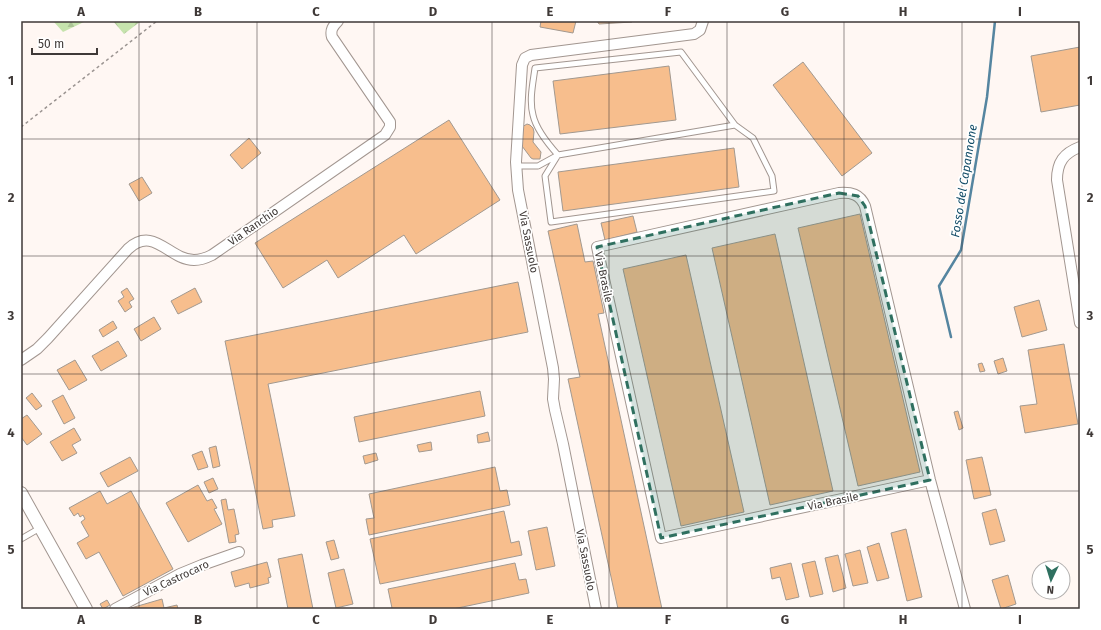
<svg xmlns="http://www.w3.org/2000/svg" width="1101" height="630" font-family="'Fira Sans',sans-serif">
<defs>
<pattern id="forest-firs" width="22" height="20" patternUnits="userSpaceOnUse"><rect width="22" height="20" fill="#c6e3ad"/><path d="M5 1l3.5 6h-7zM16 11l3.5 6h-7z" fill="#abc495"/></pattern>
</defs>
<rect width="100%" height="100%" fill="#fff7f3"/>
<!-- forest -->
<g fill="url(#forest-firs)">
<polygon points="53,21 86,21 63,32"/>
<polygon points="113,21 141,21 124,34"/>
</g>
<g fill="none" stroke-linecap="round" stroke-linejoin="round">
<!-- stream -->
<polyline stroke="#5585a0" stroke-width="2.5" points="951,337 939,286 961,250 987,97 995,21"/>
</g>
<!-- building -->
<g fill="#f7be8d" stroke="#a29990">
<polygon points="541,21 576,21 573,33 540,27"/>
<polygon points="597,21 631,21 632,22 599,24"/>
<polygon points="1080,47 1080,105 1041,112 1031,56"/>
<polygon points="803,62 872,153 842,176 773,85"/>
<polygon points="669,66 676,120 560,134 553,81"/>
<polygon points="449,120 500,200 416,254 404,235 338,278 327,260 283,288 255,243"/>
<polygon points="527,124 530,125 533,128 534,132 533,142 541,152 540,159 533,159 531,158 522,146 522,127"/>
<polygon points="249,138 261,153 242,169 230,155"/>
<polygon points="734,148 739,187 563,211 558,172"/>
<polygon points="142,177 152,193 139,201 129,184"/>
<polygon points="860,214 920,472 858,486 798,228"/>
<polygon points="633,216 637,232 605,240 601,223"/>
<polygon points="577,224 585,262 593,261 604,313 598,314 662,609 618,609 568,379 580,377 548,231"/>
<polygon points="775,234 833,491 770,505 712,248"/>
<polygon points="686,255 744,512 681,526 623,269"/>
<polygon points="518,282 528,332 268,384 295,516 272,520 273,527 263,529 225,341"/>
<polygon points="127,288 134,299 129,302 132,307 125,312 118,301 124,297 121,292"/>
<polygon points="195,288 202,302 178,314 171,301"/>
<polygon points="1039,300 1047,330 1022,337 1014,307"/>
<polygon points="154,317 161,329 141,341 134,329"/>
<polygon points="113,321 117,328 103,337 99,330"/>
<polygon points="118,341 127,356 101,371 92,356"/>
<polygon points="1064,344 1078,424 1025,433 1020,406 1037,404 1028,350"/>
<polygon points="1003,358 1007,371 998,374 994,361"/>
<polygon points="75,360 87,380 69,390 57,370"/>
<polygon points="982,363 985,371 980,372 978,364"/>
<polygon points="480,391 485,416 359,442 354,417"/>
<polygon points="32,393 42,406 36,410 26,398"/>
<polygon points="63,395 75,418 64,424 52,401"/>
<polygon points="958,411 963,428 959,430 954,412"/>
<polygon points="27,415 42,434 27,445 21,437 21,419"/>
<polygon points="74,428 81,440 72,445 77,453 62,461 50,442"/>
<polygon points="488,432 490,441 478,443 477,435"/>
<polygon points="431,442 432,450 419,452 417,445"/>
<polygon points="216,446 220,466 213,468 209,448"/>
<polygon points="202,451 208,467 198,470 192,455"/>
<polygon points="376,453 378,460 365,464 363,456"/>
<polygon points="130,457 138,471 108,487 100,473"/>
<polygon points="982,457 991,495 974,499 966,460"/>
<polygon points="495,467 500,491 507,490 510,505 369,535 366,519 374,518 369,494"/>
<polygon points="213,478 218,489 209,493 204,482"/>
<polygon points="198,485 207,501 212,499 217,508 214,509 222,524 188,542 166,503"/>
<polygon points="100,491 107,504 131,491 173,569 123,596 99,552 86,559 77,543 89,536 81,522 85,519 83,515 80,517 78,513 74,516 69,508"/>
<polygon points="226,499 228,510 234,509 239,534 235,535 236,542 229,543 221,500"/>
<polygon points="996,509 1005,541 990,545 982,513"/>
<polygon points="504,511 511,543 519,541 522,555 380,584 370,539"/>
<polygon points="547,527 555,566 536,570 528,531"/>
<polygon points="906,529 922,597 907,601 891,533"/>
<polygon points="334,540 339,558 331,560 326,542"/>
<polygon points="879,543 889,578 877,581 867,547"/>
<polygon points="860,550 868,583 853,586 845,554"/>
<polygon points="302,554 313,609 288,609 278,559"/>
<polygon points="838,555 846,588 833,592 825,558"/>
<polygon points="815,561 823,594 810,597 802,564"/>
<polygon points="267,562 271,577 268,578 269,583 250,588 249,583 235,587 231,572"/>
<polygon points="515,563 519,580 526,579 529,593 453,609 388,609 392,608 388,589"/>
<polygon points="791,563 799,597 786,600 780,577 772,579 770,568"/>
<polygon points="344,569 353,604 336,608 328,573"/>
<polygon points="1008,575 1016,604 1001,609 992,580"/>
<polygon points="162,599 164,608 177,605 178,609 131,609 131,608"/>
<polygon points="107,600 110,605 103,609 100,604"/>
</g>
<g fill="none" stroke-linecap="round" stroke-linejoin="round">
<defs>
<g id="service">
<path d="M516,166H538L558,155L545,176L551,222L774,191L772,176L753,138L735,125L681,52L535,68C533,83 529,100 533,115C536,129 549,145 558,155L735,125"/>
<polyline points="21,539 40,528"/>
</g>
<g id="minor">
<path d="M1080,147C1064,153 1057,162 1057,180L1080,323"/>
<path d="M21,360L37,349L48,338L128,249C154,225 169,260 194,260C201,260 206,258 212,255L385,135L390,127V122L332,37C330,30 333,26 338,21"/>
<path d="M930,480L661,538L597,247L839,193C851,192 860,194 865,206L930,480L965,609"/>
<polyline points="115,609 180,574 202,565 239,552"/>
<polyline points="596,609 563,444 555,410 553,399 554,379 553,368 518,190 516,162 522,65 525,58 531,55 694,34 700,30 703,21"/>
</g>
<polyline id="tertiary" points="21,493 86,609"/>
</defs>
<!-- service casing -->
<use href="#service" stroke="#a29690" stroke-width="7"/>
<!-- minor casing -->
<use href="#minor" stroke="#a29690" stroke-width="12"/>
<!-- tertiary casing -->
<use href="#tertiary" stroke="#a29690" stroke-width="14"/>
<!-- path -->
<polyline stroke="#9b9491" stroke-width="1.5" stroke-dasharray="3 3" stroke-linecap="butt" points="21,127 157,21"/>
<!-- service -->
<use href="#service" stroke="#fff" stroke-width="5"/>
<!-- minor -->
<use href="#minor" stroke="#fff" stroke-width="10"/>
<!-- tertiary -->
<use href="#tertiary" stroke="#fff" stroke-width="12"/>
</g>
<!-- marked area -->
<path fill="#2f7060" fill-opacity="0.2" stroke="#2f7060" stroke-width="3" stroke-dasharray="8 5" stroke-linejoin="round" d="M839,193L858,196L865,206L930,480L661,538L597,247Z"/>
<!-- grid -->
<path fill="none" stroke="#3f3937" stroke-width="1" stroke-opacity="0.55" d="M139,21V609M257,21V609M374,21V609M492,21V609M609,21V609M727,21V609M844,21V609M962,21V609M21,139H1080M21,256H1080M21,374H1080M21,491H1080"/>
<g text-anchor="middle" stroke-width="3.5" stroke-linejoin="round" paint-order="stroke">
<!-- street labels -->
<g font-size="11" fill="#3f3937" stroke="#fff">
<text transform="translate(253 226) rotate(-35)" y="4">Via Ranchio</text>
<text transform="translate(529 242) rotate(79)" y="4">Via Sassuolo</text>
<text transform="translate(604 277) rotate(78)" y="4">Via Brasile</text>
<text transform="translate(833 501) rotate(-12)" y="4">Via Brasile</text>
<text transform="translate(586 560) rotate(79)" y="4">Via Sassuolo</text>
<text transform="translate(176 578) rotate(-25)" y="4">Via Castrocaro</text>
</g>
<!-- water labels -->
<g font-size="12" font-style="italic" fill="#144d68" stroke="#fff">
<text transform="translate(964 181) rotate(-81)" y="4">Fosso del Capannone</text>
</g>
</g>
<!-- border -->
<rect width="1101" height="630" fill="none" stroke="#ffffff" stroke-width="44"/>
<!-- north arrow -->
<g transform="translate(1051 580) rotate(184)"><circle r="19" fill="#ffffff" stroke="#b2b0af"/>
<path d="M0-3L7 15L0 10L-7 15Z" fill="#2f7060"/>
<text y="-6" font-size="11" font-weight="bold" text-anchor="middle" fill="#3f3937">N</text>
</g>
<!-- scale -->
<path d="M32 48v6h65v-6" fill="none" stroke="#3f3937" stroke-width="2"/>
<text x="38" y="48" font-size="12" fill="#3f3937" stroke="#ffffff" stroke-width="3" paint-order="stroke">50 m</text>
<rect x="22" y="22" width="1057" height="586" fill="none" stroke="#3f3937" stroke-width="1.5"/>
<g font-size="13" text-anchor="middle" font-weight="bold" fill="#3f3937">
<text x="81" y="16">A</text>
<text x="198" y="16">B</text>
<text x="316" y="16">C</text>
<text x="433" y="16">D</text>
<text x="550" y="16">E</text>
<text x="668" y="16">F</text>
<text x="785" y="16">G</text>
<text x="903" y="16">H</text>
<text x="1020" y="16">I</text>
<text x="11" y="85">1</text>
<text x="1090" y="85">1</text>
<text x="11" y="202">2</text>
<text x="1090" y="202">2</text>
<text x="11" y="320">3</text>
<text x="1090" y="320">3</text>
<text x="11" y="437">4</text>
<text x="1090" y="437">4</text>
<text x="11" y="554">5</text>
<text x="1090" y="554">5</text>
<text x="81" y="624">A</text>
<text x="198" y="624">B</text>
<text x="316" y="624">C</text>
<text x="433" y="624">D</text>
<text x="550" y="624">E</text>
<text x="668" y="624">F</text>
<text x="785" y="624">G</text>
<text x="903" y="624">H</text>
<text x="1020" y="624">I</text>
</g>
</svg>
